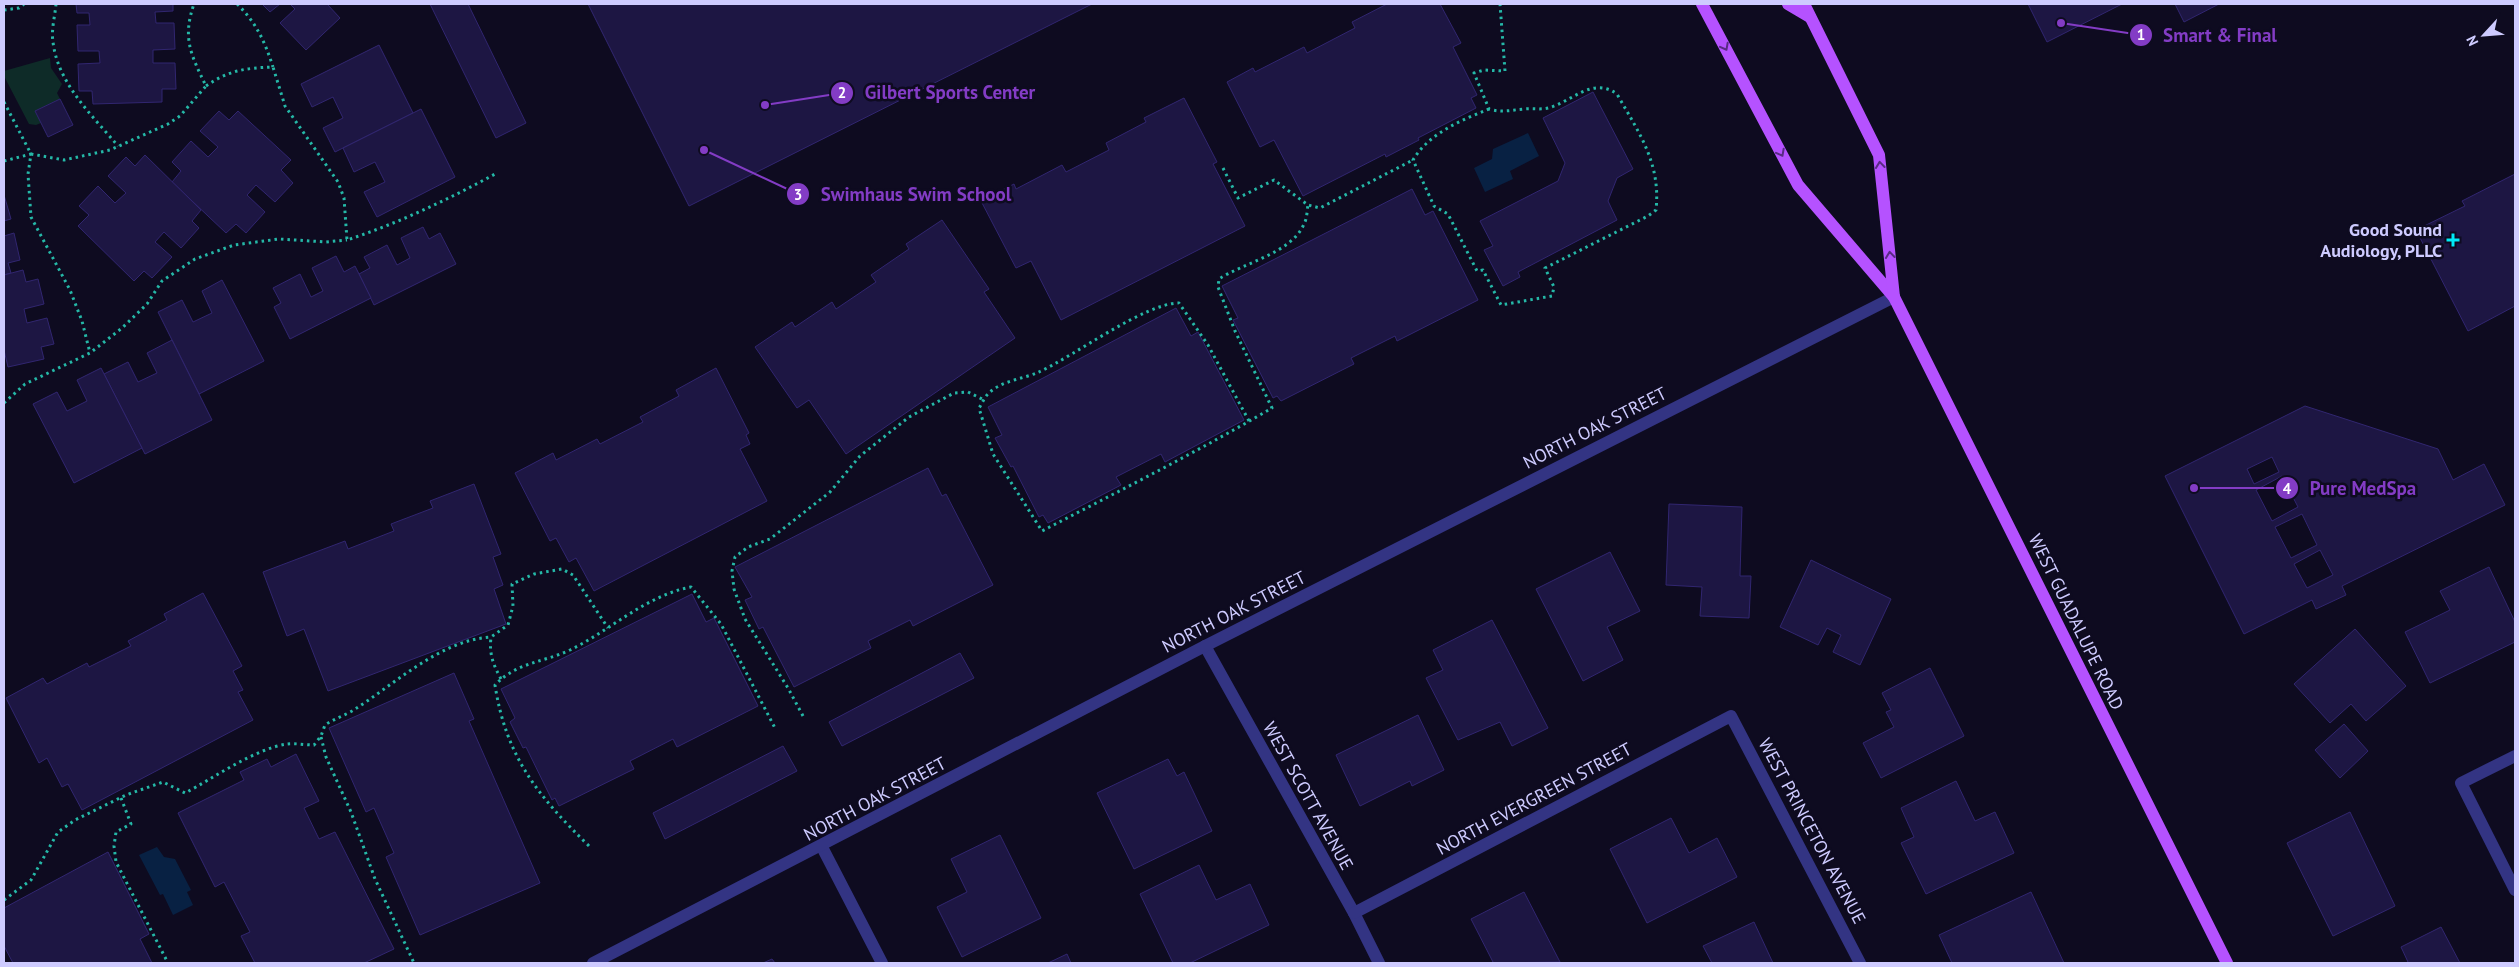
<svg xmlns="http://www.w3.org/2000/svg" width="2519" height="967" font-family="'PT Sans',sans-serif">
<rect width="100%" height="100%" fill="#0e0b20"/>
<!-- green -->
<polygon fill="#0e2b28" points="50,58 51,68 62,84 57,93 60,99 35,111 41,123 36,125 29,124 4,76 4,71"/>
<!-- water -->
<g fill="#082143">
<polygon points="1528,133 1539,156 1510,171 1513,179 1485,192 1474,168 1492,159 1493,149"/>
<polygon points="157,847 164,857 175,859 191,890 187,892 193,905 173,915 163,894 160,895 139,855"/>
</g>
<!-- building -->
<g fill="#1d1643" stroke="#312670" fill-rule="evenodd">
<polygon points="76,4 173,4 173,11 155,12 156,23 174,23 175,49 153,50 153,63 175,63 176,89 162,89 162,102 93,104 92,91 79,91 78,64 100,63 99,51 78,51 77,25 90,25 89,13 77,13"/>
<polygon points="262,4 280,4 270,12"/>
<polygon points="290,4 327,4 340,18 306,50 280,23 295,9"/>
<polygon points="430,4 468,4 526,123 496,138"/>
<polygon points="588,4 1092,4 689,206"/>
<polygon points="1387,4 1440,4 1461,43 1453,47 1477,95 1471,98 1476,108 1418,138 1419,140 1386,157 1385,154 1303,196 1274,140 1260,147 1227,82 1253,68 1255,72 1304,47 1307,53 1355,28 1352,22"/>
<polygon points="2028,4 2122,4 2047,42"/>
<polygon points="2175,4 2219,4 2184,22"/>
<polygon points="379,45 413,113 335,152 323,128 343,118 333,97 312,107 301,84"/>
<polygon points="1593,92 1633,169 1617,178 1608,201 1617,220 1518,272 1520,277 1503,286 1484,250 1493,246 1480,221 1558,181 1565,163 1543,118"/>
<polygon points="1184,98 1217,162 1213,164 1245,226 1061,320 1031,261 1016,268 981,201 1014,184 1016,189 1062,165 1066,172 1109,150 1106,143 1146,122 1144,118"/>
<polygon points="60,99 73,125 48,137 35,111"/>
<polygon points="421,109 455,177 377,217 364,192 385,182 375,162 354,172 343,148"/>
<polygon points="219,111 229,120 238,111 291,160 281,170 293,183 275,202 256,185 247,195 265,212 246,233 236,224 226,233 172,182 181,171 172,162 191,141 208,157 218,147 200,131"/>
<polygon points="145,155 201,210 192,221 199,228 181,248 164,232 155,242 172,257 152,278 144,271 134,281 78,226 89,215 79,206 98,186 115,203 126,193 108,176 126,157 135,166"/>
<polygon points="2515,174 2515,306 2468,331 2416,230 2465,206 2462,201"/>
<polygon points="1412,189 1425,215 1433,211 1478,300 1397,341 1395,336 1351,358 1354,364 1281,401 1277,396 1273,398 1233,320 1238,318 1222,286"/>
<polygon points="4,195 11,219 4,221"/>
<polygon points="942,220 989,289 984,292 1015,338 846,454 809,400 797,408 755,347 792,322 795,327 832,302 836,309 876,282 871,275 909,249 906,244"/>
<polygon points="423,227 429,239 440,233 456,264 374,305 359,274 370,268 364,257 387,245 397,265 410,258 401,238"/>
<polygon points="14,233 20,260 8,263 11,273 4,275 4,236"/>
<polygon points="336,256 344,272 355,266 371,298 290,339 274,307 281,303 273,288 300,274 311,297 323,291 312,268"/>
<polygon points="23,270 26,282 38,279 44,304 24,309 27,323 47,318 54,344 41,347 44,359 8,367 4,350 4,275"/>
<polygon points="222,280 264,361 199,394 158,312 182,300 193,322 212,313 202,291"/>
<polygon points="1176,308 1191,336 1198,332 1244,420 1165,462 1161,454 1116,477 1121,485 1048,523 1043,515 1039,517 1013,466 1011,467 995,438 1002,435 988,407"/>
<polygon points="172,340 212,420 145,454 104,374 128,362 138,382 157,373 147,353"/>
<polygon points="101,368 142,448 74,483 33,404 57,392 67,411 87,401 77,380"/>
<polygon points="716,368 749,433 746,435 750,444 740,449 767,501 594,591 576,558 569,562 556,538 550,541 515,473 553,453 556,460 597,439 600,444 643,422 640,417 679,396 676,390"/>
<path d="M2305,406L2438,449L2453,480L2484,464L2505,505L2342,586L2346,595L2316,609L2312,600L2244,634L2165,476ZM2272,457L2279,472L2254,484L2247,469ZM2282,476L2298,507L2272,521L2256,490ZM2302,514L2317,545L2291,558L2275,527ZM2320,550L2333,575L2307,588L2294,564Z"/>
<polygon points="928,468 942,496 946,494 993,585 913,626 910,620 868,641 871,648 794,687 763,627 759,629 745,600 752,597 735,567"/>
<polygon points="474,484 501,554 493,557 503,585 494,589 506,624 328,691 304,629 287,636 263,572 345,541 348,549 394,531 391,524 433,508 430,501"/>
<polygon points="1669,504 1742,507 1740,576 1751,576 1749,618 1700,616 1702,587 1666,585"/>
<polygon points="1610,552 1640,611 1607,627 1623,660 1583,681 1536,589"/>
<polygon points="1811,560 1891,599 1860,665 1833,652 1841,635 1827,628 1818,645 1780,627"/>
<polygon points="2489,567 2515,622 2515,642 2430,683 2405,632 2450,610 2440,591"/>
<polygon points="203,593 242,666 233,671 243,690 238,692 253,720 82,810 68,784 62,787 47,758 39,763 6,698 43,678 47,684 87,663 89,667 131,646 128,641 167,620 164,614"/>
<polygon points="692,594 706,622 714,618 758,706 677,747 673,739 630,761 634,769 559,806 555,798 552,800 526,747 523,748 510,722 515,718 501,689"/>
<polygon points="1492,620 1548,728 1512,746 1500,722 1458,740 1426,678 1443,670 1433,650"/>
<polygon points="2355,629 2406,686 2366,721 2351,704 2330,723 2294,684"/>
<polygon points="960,653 974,678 842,746 829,722"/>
<polygon points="1930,668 1964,736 1881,778 1863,743 1894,727 1886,712 1891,710 1882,693"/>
<polygon points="454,673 474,719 469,721 540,883 420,935 386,857 394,853 374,808 366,812 329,728"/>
<polygon points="1418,715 1444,770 1412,786 1410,781 1360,806 1336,755"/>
<polygon points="2344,724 2368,751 2340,778 2315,750"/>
<polygon points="783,746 797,771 665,839 653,813"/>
<polygon points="296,754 319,801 304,808 319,839 335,832 394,949 364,963 255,963 241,936 250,932 224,882 215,887 178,813 244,780 240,772 267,759 271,767"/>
<polygon points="1168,759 1177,776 1184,772 1212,831 1134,869 1097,793"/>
<polygon points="1956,781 1975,821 1995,812 2014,853 1926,894 1901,843 1914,837 1901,808"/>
<polygon points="2350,812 2395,906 2333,936 2287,843"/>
<polygon points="1671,818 1689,853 1717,838 1737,877 1647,923 1610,849"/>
<polygon points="1000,835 1041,918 962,957 937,907 967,892 951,859"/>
<polygon points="108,852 149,934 140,939 152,963 13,963 4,946 4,908"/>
<polygon points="1199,865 1216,900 1250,884 1269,925 1190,963 1173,963 1140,894"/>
<polygon points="1524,892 1560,962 1490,963 1493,962 1471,919"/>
<polygon points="2031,892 2064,963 1952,963 1939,935"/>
<polygon points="1754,922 1773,963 1712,963 1703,946"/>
<polygon points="2441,927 2460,963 2405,963 2408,962 2401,947"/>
<polygon points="1067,954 1071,963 1048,963"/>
<polygon points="772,959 775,963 763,963"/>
</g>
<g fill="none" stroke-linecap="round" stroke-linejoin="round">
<!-- path -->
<g stroke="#25b8a7" stroke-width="3" stroke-dasharray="2.5 4" stroke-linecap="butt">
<path d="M56,4C55,16 51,30 53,42C58,84 92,115 118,146"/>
<path d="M237,4C256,22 265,42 273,67"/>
<polyline points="4,10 19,8 24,4"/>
<path d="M206,86C229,70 246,68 273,67L285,106L338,182L344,198L347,240C399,223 449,199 497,173"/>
<path d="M4,102L31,154L64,160L110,150L168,124L180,116L206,86C191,55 182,38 194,4"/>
<path d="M1489,109C1462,120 1429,133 1413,160L1434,206L1448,214L1477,271L1483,270L1501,305L1552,296L1554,287L1545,268L1648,216L1656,210C1661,163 1639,133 1617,94C1592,76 1572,102 1548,108C1540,110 1532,108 1524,109C1511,110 1502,113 1489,109L1474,73L1484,70L1505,71L1500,4"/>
<polyline points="4,161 31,154 28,174 31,217 70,290 82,321 90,353"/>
<polyline points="1223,168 1238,198 1274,180 1308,205 1320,208 1413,160"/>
<polyline points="4,403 25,384 90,353 122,328 147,304 162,281 195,259 234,245 279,239 326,242 347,240"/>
<path d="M1249,421L1208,345L1179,303C1145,303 1074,356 1039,372C1023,379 999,381 987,395C984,398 982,404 979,408L993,454L1042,531C1119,491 1197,452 1272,408L1235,331L1218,287L1219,279C1243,263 1292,253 1304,224C1307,219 1307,211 1308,205"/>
<path d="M501,679C493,664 489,654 491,637L508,625L513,606L512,584L534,574L562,569L573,575L608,628"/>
<polyline points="803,716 788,688 745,619 734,589 732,571 735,557 748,547 770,539 830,492 860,456 909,417 954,393 968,392 984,400"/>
<polyline points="321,737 326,757 351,812 375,879 414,963"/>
<polyline points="121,798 131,824 116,832 114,846 116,862 168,963"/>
<path d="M589,846C538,796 506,757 495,685C517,662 542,663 570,650C611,630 645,596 691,587L721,624L776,730"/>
<path d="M4,900L31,880L58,832L75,820L126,795L163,782L185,793C214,778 254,749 287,744C295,743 305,745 314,745L321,736L325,725C334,719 343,716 352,711C394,685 440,640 491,637"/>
</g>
<!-- minor -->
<g stroke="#333483" stroke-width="12">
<polyline points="1205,646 1354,913 1379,963"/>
<polyline points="2515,756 2461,783 2515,890"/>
<polyline points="822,847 882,963"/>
<polyline points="1354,913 1731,716 1860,963"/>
<polyline points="593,963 1205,646 1894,297"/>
</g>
<!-- major -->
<g stroke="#b552ff" stroke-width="12">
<polyline points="1702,4 1798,185 1894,297 2227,963"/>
<polyline points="1788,4 1810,17"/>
<polyline points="1804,4 1879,155 1894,297"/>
</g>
</g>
<!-- one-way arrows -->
<defs><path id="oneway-chevron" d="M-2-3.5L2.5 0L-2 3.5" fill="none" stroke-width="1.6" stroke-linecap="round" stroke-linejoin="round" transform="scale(1.25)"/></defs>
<g stroke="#592b84">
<use href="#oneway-chevron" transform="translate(1725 47) rotate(62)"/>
<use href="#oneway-chevron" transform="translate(1781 153) rotate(62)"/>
<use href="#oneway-chevron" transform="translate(1880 165) rotate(-96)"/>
<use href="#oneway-chevron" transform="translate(1890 255) rotate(-96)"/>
</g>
<!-- markers -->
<path fill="#00ebf6" stroke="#0e0b20" stroke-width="2" d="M2450.5 232.5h5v5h5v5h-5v5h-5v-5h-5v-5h5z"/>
<g text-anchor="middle" stroke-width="5" stroke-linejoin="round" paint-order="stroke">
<!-- poi labels -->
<g font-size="18" font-weight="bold" fill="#cecbff" stroke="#0e0b20" text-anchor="end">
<text x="2442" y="236">Good Sound<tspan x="2442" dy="21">Audiology, PLLC</tspan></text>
</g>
<!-- street labels -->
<g font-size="18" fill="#cecbff" stroke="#0e0b20">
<text transform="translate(1595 428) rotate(-27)" y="6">NORTH OAK STREET</text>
<text transform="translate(1234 612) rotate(-27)" y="6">NORTH OAK STREET</text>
<text transform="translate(2076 622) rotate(64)" y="6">WEST GUADALUPE ROAD</text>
<text transform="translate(1308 796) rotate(61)" y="6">WEST SCOTT AVENUE</text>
<text transform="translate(875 799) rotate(-28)" y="6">NORTH OAK STREET</text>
<text transform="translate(1534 799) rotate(-28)" y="6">NORTH EVERGREEN STREET</text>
<text transform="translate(1812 831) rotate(62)" y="6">WEST PRINCETON AVENUE</text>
</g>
</g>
<!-- callouts -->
<path fill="none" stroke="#833cc5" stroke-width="2" d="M2061 23L2141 35M765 105L842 93M704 150L798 194M2194 488L2287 488"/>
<g fill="#833cc5" stroke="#0e0b20" stroke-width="2">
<circle cx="2061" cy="23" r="5"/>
<circle cx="765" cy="105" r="5"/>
<circle cx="704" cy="150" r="5"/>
<circle cx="2194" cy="488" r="5"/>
<circle cx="2141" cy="35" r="12"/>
<circle cx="842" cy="93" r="12"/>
<circle cx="798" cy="194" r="12"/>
<circle cx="2287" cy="488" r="12"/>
</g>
<g font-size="15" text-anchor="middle" font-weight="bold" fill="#fff">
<text x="2141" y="40">1</text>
<text x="842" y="98">2</text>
<text x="798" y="200">3</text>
<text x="2287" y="494">4</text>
</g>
<g font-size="19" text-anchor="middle" font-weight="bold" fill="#833cc5" stroke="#0e0b20" stroke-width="5" stroke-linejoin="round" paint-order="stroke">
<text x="2220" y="42">Smart &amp; Final</text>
<text x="950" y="99">Gilbert Sports Center</text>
<text x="916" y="201">Swimhaus Swim School</text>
<text x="2363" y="495">Pure MedSpa</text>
</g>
<!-- border -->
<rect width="2519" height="967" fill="none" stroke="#cecbff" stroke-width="10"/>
<!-- north arrow -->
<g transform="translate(2484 35) rotate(244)" stroke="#0e0b20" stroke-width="4" paint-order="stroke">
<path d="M0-4L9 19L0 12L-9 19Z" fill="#cecbff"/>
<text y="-8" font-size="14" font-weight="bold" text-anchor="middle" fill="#cecbff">N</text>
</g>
</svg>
